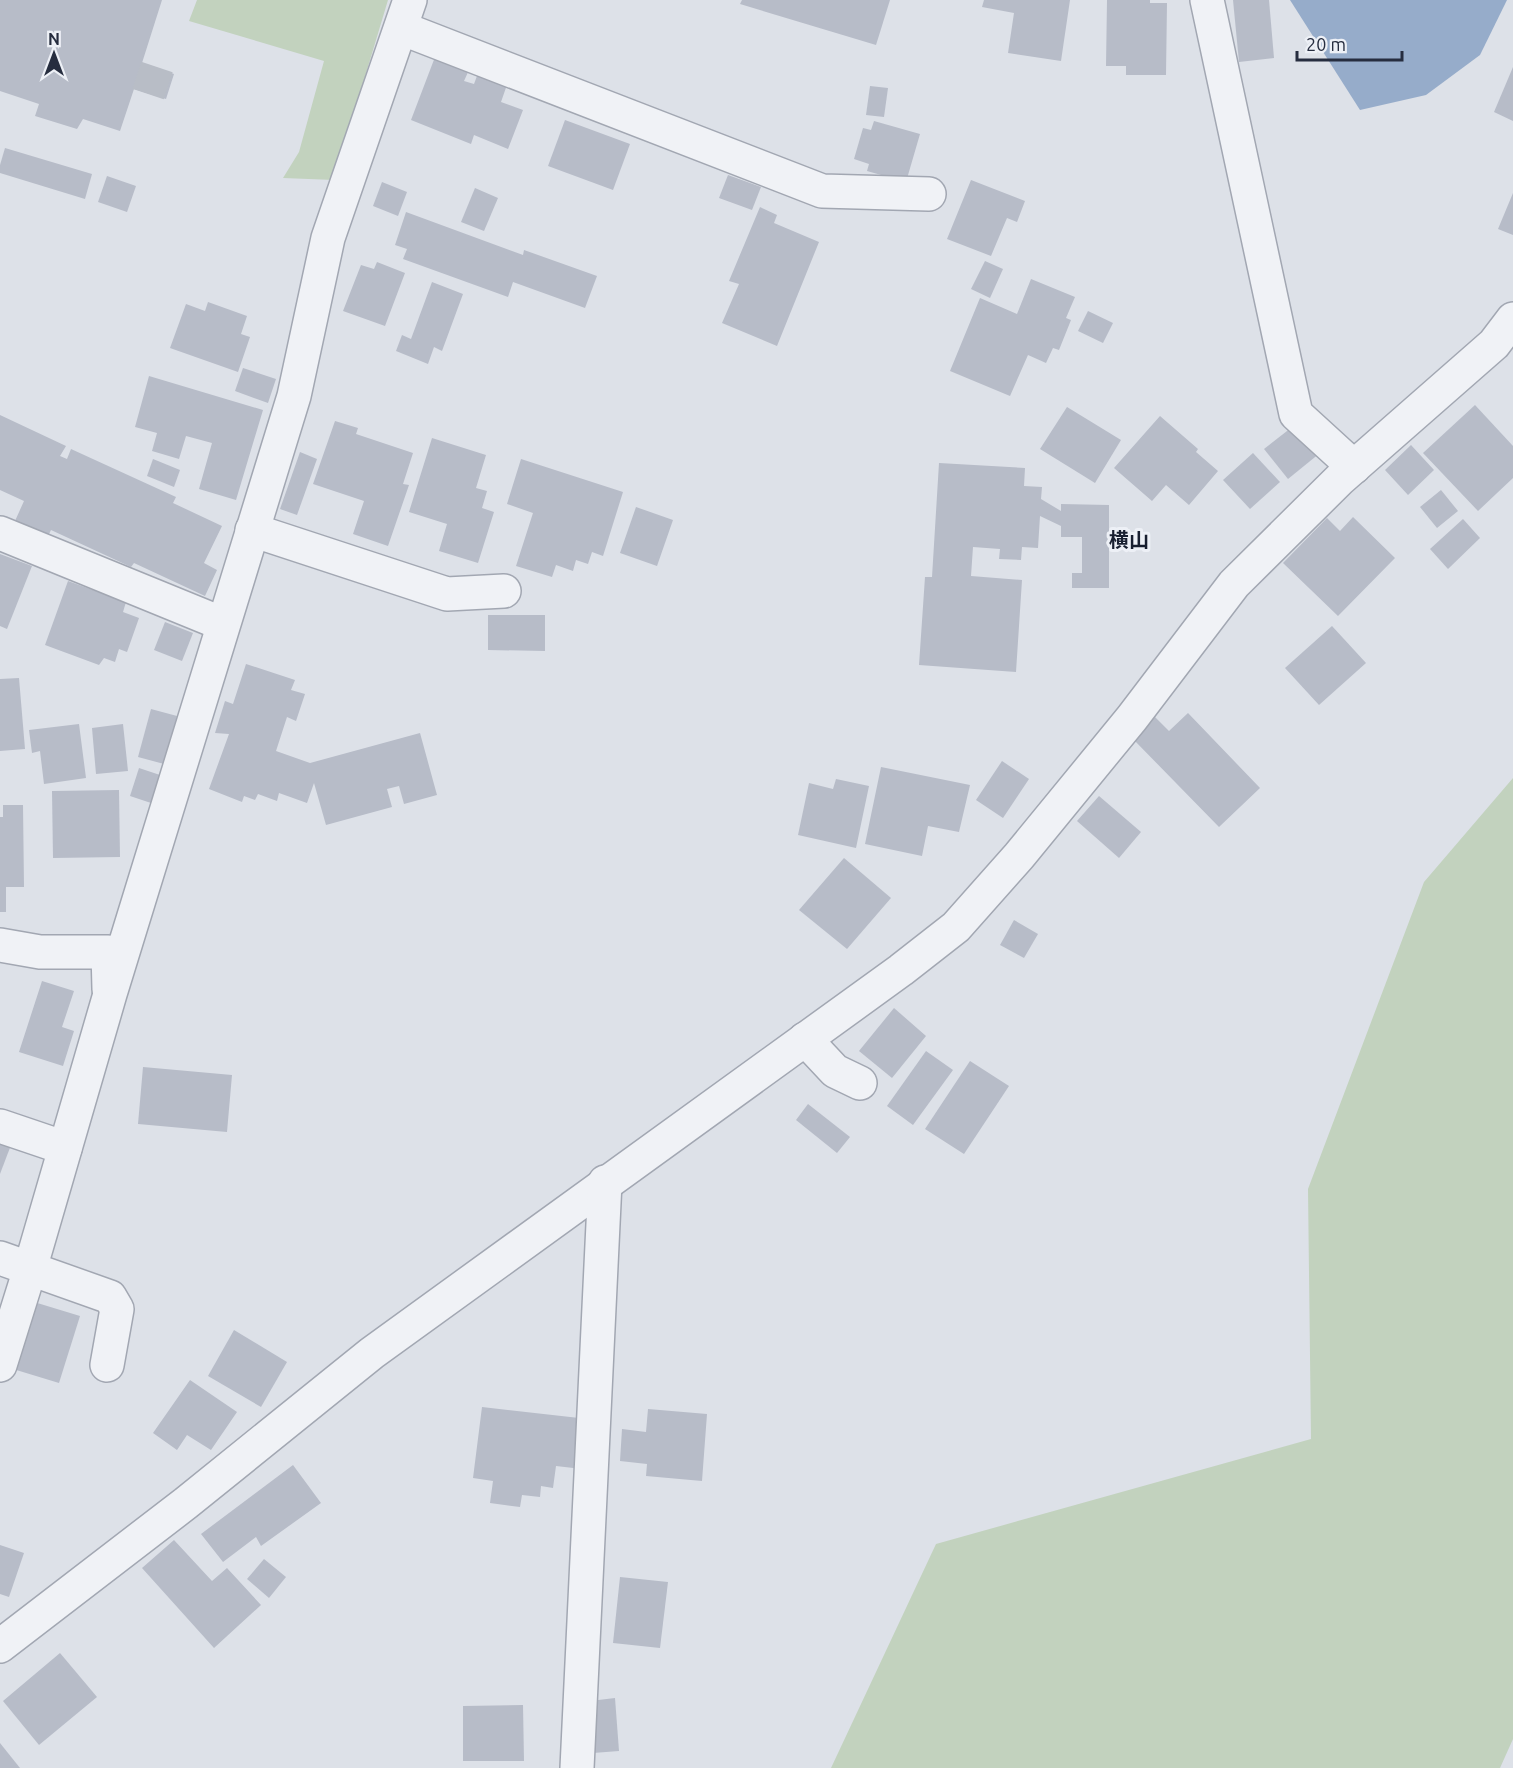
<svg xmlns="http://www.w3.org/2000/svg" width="1513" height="1768" font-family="Ubuntu,'Noto Sans JP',sans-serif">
<rect width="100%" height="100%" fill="#dde1e8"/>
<!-- green -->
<g fill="#c2d2be">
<polygon points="197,0 388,0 334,180 283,178 299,152 324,61 189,21"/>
<polygon points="1513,778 1513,1739 1500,1768 831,1768 936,1544 1311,1439 1308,1189 1424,882"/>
</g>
<!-- water -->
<polygon fill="#96acca" points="1290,0 1507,0 1480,55 1426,95 1360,110"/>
<!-- building -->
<g fill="#b7bcc8">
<polygon points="0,0 162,0 142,63 174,74 166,99 134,89 120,131 83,119 77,129 35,116 39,104 0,91"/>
<polygon points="742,0 890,0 876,45 740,4"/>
<polygon points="984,0 1070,0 1061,61 1008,53 1014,13 982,7"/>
<polygon points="1107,0 1150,0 1150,3 1167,3 1166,75 1126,75 1126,66 1106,66"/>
<polygon points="1233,0 1269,0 1274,58 1239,62"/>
<polygon points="435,57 469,70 464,81 474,84 480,68 509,79 501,102 523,110 508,149 474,135 471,144 411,120"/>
<polygon points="1513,67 1513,121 1494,112"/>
<polygon points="870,86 888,88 884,117 866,115"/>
<polygon points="565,120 630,144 613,190 548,166"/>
<polygon points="874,121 920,134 906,182 867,171 869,164 854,159 863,128 871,130"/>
<polygon points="5,148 92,174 85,199 0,173 0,165"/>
<polygon points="728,175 761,187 752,210 719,198"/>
<polygon points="107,176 136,186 127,212 98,202"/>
<polygon points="971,180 1025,201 1017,222 1007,218 991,256 947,239"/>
<polygon points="382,182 407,192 398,216 373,206"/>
<polygon points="475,188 498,198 484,231 461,222"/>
<polygon points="1513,193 1513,235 1498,229"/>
<polygon points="760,207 777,215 774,223 819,242 777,346 722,323 739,284 729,281"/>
<polygon points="406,212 523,255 524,250 597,276 585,308 513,282 508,297 403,259 407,249 395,245"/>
<polygon points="985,261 1003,269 990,298 971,289"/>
<polygon points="377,262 405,273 385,326 343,311 361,265 374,269"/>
<polygon points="1031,279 1075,297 1066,318 1071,320 1059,350 1053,348 1046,363 1028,355 1010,396 950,371 980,298 1017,314"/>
<polygon points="432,282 463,294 442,351 434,347 428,364 396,351 402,335 411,339"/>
<polygon points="208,302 247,316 241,334 250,337 238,372 170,348 186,304 205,311"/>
<polygon points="1088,311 1113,323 1103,343 1078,331"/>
<polygon points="243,368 276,379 268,403 235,391"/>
<polygon points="149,376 263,410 236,500 199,489 212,443 186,436 179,459 152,451 157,433 135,427"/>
<polygon points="1475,405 1513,446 1513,478 1478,511 1423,453"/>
<polygon points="1067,407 1121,440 1095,483 1040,449"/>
<polygon points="0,415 66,446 60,456 67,459 71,449 176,497 173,503 222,526 204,563 217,570 205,596 134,563 131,567 51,530 48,536 15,521 24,501 0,490"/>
<polygon points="1160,416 1198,449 1196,452 1218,471 1189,505 1166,485 1152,501 1114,468"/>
<polygon points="335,421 358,428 356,434 413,453 403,484 409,485 388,546 353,534 364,501 313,484"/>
<polygon points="1296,424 1320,453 1288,479 1264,449"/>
<polygon points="432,438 486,455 476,488 487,491 482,508 494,512 478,563 439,551 447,524 409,512"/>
<polygon points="1411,445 1434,470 1408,495 1385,470"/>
<polygon points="300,452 317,459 297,515 280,509"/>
<polygon points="1253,453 1280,482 1250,509 1223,480"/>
<polygon points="153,459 180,470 174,487 147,476"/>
<polygon points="521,459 623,492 603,556 592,552 588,564 576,560 573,571 556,565 552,577 516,566 533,513 507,504"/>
<polygon points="939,463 1025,468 1024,486 1042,487 1041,499 1061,511 1061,504 1109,505 1109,588 1072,588 1072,573 1082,573 1082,537 1061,537 1061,526 1040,516 1038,548 1022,547 1021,560 999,559 1000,549 973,547 971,576 1022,580 1016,672 919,665 925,577 932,577"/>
<polygon points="1441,490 1458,511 1437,528 1420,507"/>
<polygon points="636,507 673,520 657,566 620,553"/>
<polygon points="1353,517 1395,558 1338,616 1283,563 1327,518 1340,531"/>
<polygon points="1463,519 1480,538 1448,569 1430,549"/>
<polygon points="0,554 32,566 7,629 0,626"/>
<polygon points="68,581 126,602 123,612 139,618 127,652 119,649 115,662 104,658 99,665 45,645"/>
<polygon points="488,615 545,615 545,651 488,650"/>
<polygon points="165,622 193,633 182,661 154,650"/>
<polygon points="1332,626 1366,663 1319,705 1285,668"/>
<polygon points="246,664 295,680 291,690 305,694 296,721 287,717 276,751 310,763 420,733 437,795 404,804 399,786 387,789 392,807 326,825 314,783 307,803 279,793 277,801 258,794 255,800 244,796 242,802 209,789 229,734 215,733 225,701 233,704"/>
<polygon points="19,678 25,749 0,751 0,679"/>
<polygon points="151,709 177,716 164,764 138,757"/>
<polygon points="1188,713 1260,788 1219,827 1133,739 1155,717 1169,731"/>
<polygon points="79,724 86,778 44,784 40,751 32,753 29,730"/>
<polygon points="123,724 128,771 96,774 92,728"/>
<polygon points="1002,761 1029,779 1003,818 976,800"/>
<polygon points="881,767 970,785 959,832 928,826 922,856 865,844"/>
<polygon points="139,768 160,775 151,803 130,796"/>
<polygon points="836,779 869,786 856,848 798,835 809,783 833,789"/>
<polygon points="119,790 120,857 53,858 52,791"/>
<polygon points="1099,796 1141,832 1119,858 1077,821"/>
<polygon points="3,805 23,805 24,887 6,887 6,912 0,912 0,817 3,817"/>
<polygon points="844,858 891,898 847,949 799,910"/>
<polygon points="1014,920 1038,934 1024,958 1000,945"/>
<polygon points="42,981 74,991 62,1027 74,1031 63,1066 19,1052"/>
<polygon points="894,1008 926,1036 892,1078 859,1051"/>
<polygon points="926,1051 953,1070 913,1125 887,1106"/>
<polygon points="970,1061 1009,1086 964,1154 925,1129"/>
<polygon points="143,1067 232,1075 227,1132 138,1124"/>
<polygon points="808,1104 850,1137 837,1153 796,1120"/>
<polygon points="0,1141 11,1145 0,1174"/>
<polygon points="34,1302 80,1316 59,1383 13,1369"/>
<polygon points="234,1330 287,1362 261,1407 208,1376"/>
<polygon points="190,1380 237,1412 211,1450 187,1435 177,1450 153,1433"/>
<polygon points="482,1407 588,1419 582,1469 556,1466 553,1488 541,1486 540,1497 522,1495 520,1507 490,1503 493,1481 473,1478"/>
<polygon points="648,1409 707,1414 702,1481 646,1476 647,1464 620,1461 622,1429 646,1432"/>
<polygon points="293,1465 321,1503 261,1546 256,1537 223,1562 201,1534"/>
<polygon points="174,1540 212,1581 227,1568 261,1605 214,1648 142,1568"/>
<polygon points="0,1545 24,1553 9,1597 0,1594"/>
<polygon points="264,1559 286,1577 269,1598 247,1579"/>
<polygon points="620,1577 668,1582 660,1648 613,1643"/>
<polygon points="60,1653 97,1697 39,1745 3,1701"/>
<polygon points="615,1698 619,1751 593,1753 590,1701"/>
<polygon points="523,1705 524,1761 463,1761 463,1706"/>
<polygon points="0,1743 20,1768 0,1768"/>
</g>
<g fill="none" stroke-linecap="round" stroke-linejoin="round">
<!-- minor-tunnel -->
<polyline stroke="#b8bdc6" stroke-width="33" stroke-dasharray="33 16" stroke-linecap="butt" points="148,94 157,67"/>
<defs>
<g id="minor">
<polyline points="1207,0 1296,414 1354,467"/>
<polyline points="401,28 822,191 929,194"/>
<polyline points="252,530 447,594 504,591"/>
<polyline points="0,533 223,624"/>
<polyline points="0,945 40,952 108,952 109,989"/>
<polyline points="805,1039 835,1071 860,1083"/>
<polyline points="0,1126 65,1148"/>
<polyline points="0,1258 110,1297 117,1309 107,1365"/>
<polyline points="0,1365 30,1269 110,994 294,396 328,238 410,0"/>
<polyline points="0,1646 186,1503 372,1353 901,970 956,927 1019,856 1132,718 1234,584 1340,479 1494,344 1513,319"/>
<polyline points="577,1768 605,1182"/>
</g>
</defs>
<!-- minor casing -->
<use href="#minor" stroke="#a2a7b2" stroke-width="36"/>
<!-- minor -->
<use href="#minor" stroke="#f0f2f6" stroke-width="33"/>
</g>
<g text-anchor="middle" stroke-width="6" stroke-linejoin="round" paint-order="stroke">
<!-- quarter labels -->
<g font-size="20" font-weight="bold" fill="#181f30" stroke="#edf0f6">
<text x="1129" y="547">横山</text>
</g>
</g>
<!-- north arrow -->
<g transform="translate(54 54)" stroke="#edf0f6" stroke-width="4.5" paint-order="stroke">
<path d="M0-4.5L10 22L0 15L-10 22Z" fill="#262d3f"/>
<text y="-9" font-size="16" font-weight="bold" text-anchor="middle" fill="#262d3f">N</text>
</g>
<!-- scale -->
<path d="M1297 51v9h105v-9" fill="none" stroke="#262d3f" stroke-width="3"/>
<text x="1306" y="51" font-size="18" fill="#262d3f" stroke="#edf0f6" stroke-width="4.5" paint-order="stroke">20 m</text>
</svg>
